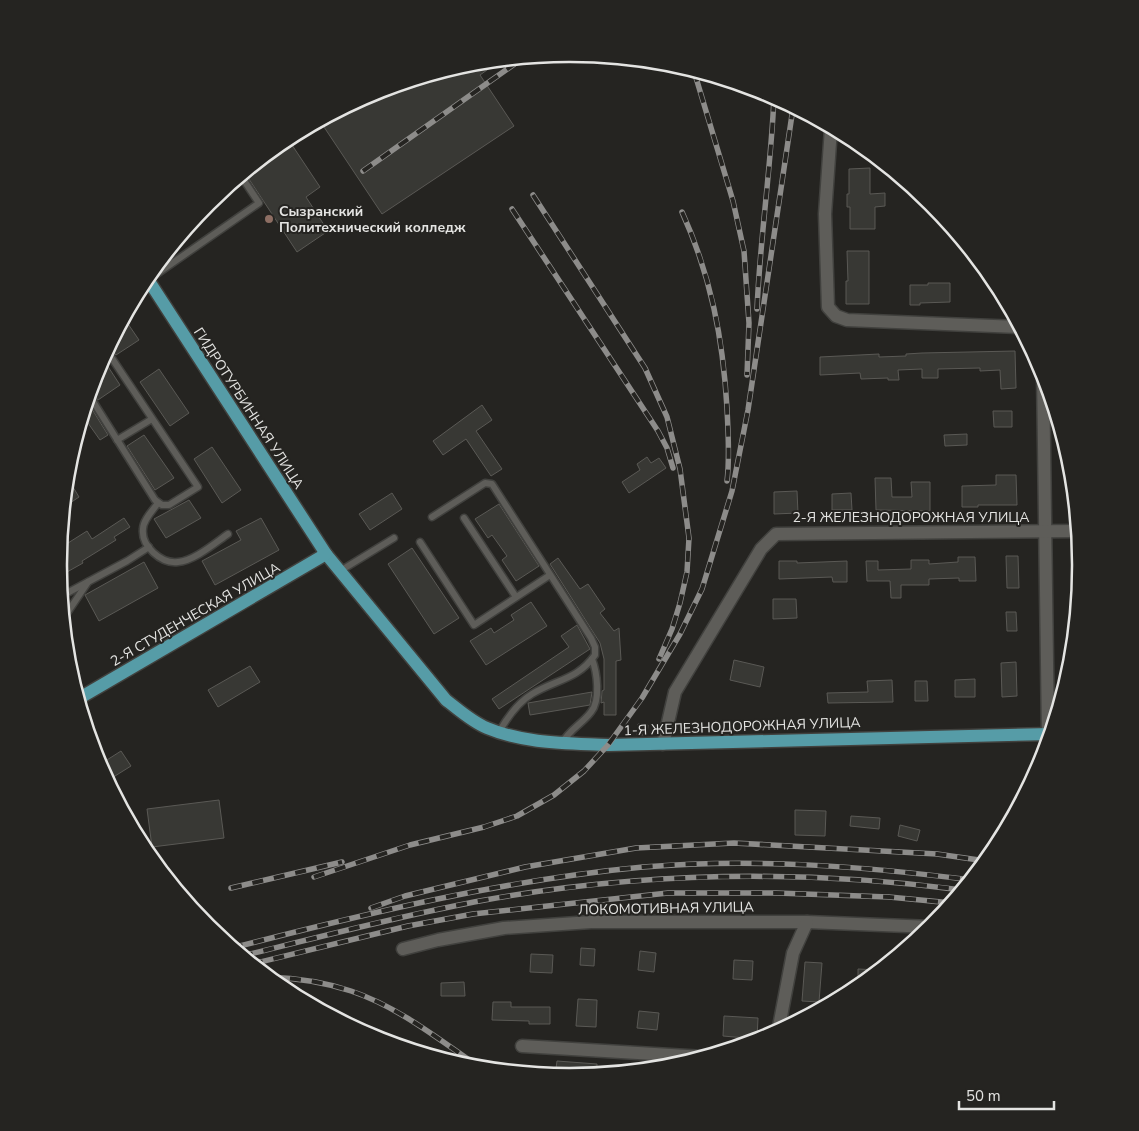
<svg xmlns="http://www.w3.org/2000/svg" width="1139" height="1131" font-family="'Nunito Sans',sans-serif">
<rect width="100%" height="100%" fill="#252421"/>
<!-- building -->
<g fill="#383834" stroke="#5a5955">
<polygon points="501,60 480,75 514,126 382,214 320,121 374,93 470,64"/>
<polygon points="288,139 320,187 306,197 328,231 297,252 245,173"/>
<polygon points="870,168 870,194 885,193 885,206 875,207 875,229 850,229 850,207 847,207 847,194 849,194 849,169"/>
<polygon points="847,251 869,251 869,304 846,304 846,281 848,281"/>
<polygon points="928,283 950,283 950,302 920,303 920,305 910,305 910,285 928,285"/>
<polygon points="124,318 139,340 116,355 109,347"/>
<polygon points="1015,351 1016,388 1001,389 1000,370 980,371 980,368 938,369 938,378 922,378 922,369 898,370 899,380 888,380 888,378 861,379 860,373 820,375 820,357 879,354 879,357 906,356 906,354 922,353"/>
<polygon points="104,356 107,361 105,362 120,385 98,400 90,390 97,369"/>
<polygon points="159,369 189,413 170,426 140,382"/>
<polygon points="87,401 108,435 100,440 83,416"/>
<polygon points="482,405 492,420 476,431 502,469 491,476 466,439 443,455 433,441"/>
<polygon points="993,411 1012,411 1012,427 994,427"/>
<polygon points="967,434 967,445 945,446 944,435"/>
<polygon points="144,435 174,478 155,490 127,446"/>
<polygon points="212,447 241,490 222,503 194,459"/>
<polygon points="647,457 651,463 659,458 666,468 629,493 622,482 640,470 637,464"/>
<polygon points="996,475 1016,475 1017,505 978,505 978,507 962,507 962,486 996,485"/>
<polygon points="67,477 79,497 64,507"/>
<polygon points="875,478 891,478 892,497 912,497 911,482 930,482 930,511 876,510"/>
<polygon points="797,491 798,513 774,514 774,492"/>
<polygon points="392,493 402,509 370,530 359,514"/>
<polygon points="851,493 852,510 832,510 832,494"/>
<polygon points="189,500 201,518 166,538 154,519"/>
<polygon points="499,504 539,566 516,581 502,560 507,556 492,535 488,538 475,519"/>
<polygon points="124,518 130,527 114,537 116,540 82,561 83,563 67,572 65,570 59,574 58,565 61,532 68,543 87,531 92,539"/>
<polygon points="261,518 279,550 215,585 202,561 241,540 236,531"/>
<polygon points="412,548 459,618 434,634 388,564"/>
<polygon points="1006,556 1018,556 1019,588 1007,588"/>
<polygon points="958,557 975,557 976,581 959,581 959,578 929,579 929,585 901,585 901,598 891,598 890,581 867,581 866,561 878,561 878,570 911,569 911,560 929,560 929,564 958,562"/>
<polygon points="558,558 580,589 588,584 605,609 600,613 614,631 619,628 621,660 616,661 616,715 604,715 604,702 601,703 602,691 604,690 604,659 600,643 550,564"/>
<polygon points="779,561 797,561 797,563 847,561 847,582 833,582 832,577 779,579"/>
<polygon points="144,562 158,588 99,621 85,595"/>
<polygon points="773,599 796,599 797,618 773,619"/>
<polygon points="531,602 547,626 486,665 470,641 491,628 494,633 514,620 511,615"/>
<polygon points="1006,612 1016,612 1017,631 1007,631"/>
<polygon points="577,625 590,649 499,709 492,699 569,647 561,636"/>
<polygon points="734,660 764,667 760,687 730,680"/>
<polygon points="1016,662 1017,696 1002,697 1001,663"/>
<polygon points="250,666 260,682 218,707 208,690"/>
<polygon points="975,679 975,697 955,697 955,680"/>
<polygon points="892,680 893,702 828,703 827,693 868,692 867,681"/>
<polygon points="915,681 927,681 928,701 915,701"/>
<polygon points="592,692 590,705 530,715 528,703"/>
<polygon points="638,724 648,725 647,735 637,735"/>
<polygon points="121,751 131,766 107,781 99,765"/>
<polygon points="219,800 224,838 152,847 147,809"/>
<polygon points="795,810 826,811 825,836 795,835"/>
<polygon points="851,816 880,818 879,829 850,826"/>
<polygon points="900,825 920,830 917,841 898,836"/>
<polygon points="581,948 595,949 594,966 580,965"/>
<polygon points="640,951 656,953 654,972 638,970"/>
<polygon points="531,954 553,955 552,973 530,972"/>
<polygon points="734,960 753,961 752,980 733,979"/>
<polygon points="805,962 822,963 819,1002 802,1001"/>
<polygon points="858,969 879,970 858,987"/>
<polygon points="464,982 465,996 441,996 441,983"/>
<polygon points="578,999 597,1000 596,1027 576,1026"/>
<polygon points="493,1002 511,1002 511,1007 550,1007 550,1024 529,1024 529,1021 492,1020"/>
<polygon points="639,1011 659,1013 657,1030 637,1028"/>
<polygon points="724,1016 758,1018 757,1039 723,1036"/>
<polygon points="557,1061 597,1064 597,1075 569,1077 555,1076"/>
</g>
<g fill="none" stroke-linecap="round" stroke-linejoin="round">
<defs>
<g id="service">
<polyline points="148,280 259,203 241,176"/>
<polyline points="89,395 155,500 162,505 169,505 198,487 107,351"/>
<polyline points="117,440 152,419"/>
<path d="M158,503C153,510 143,520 143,529C141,546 161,564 178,562C194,561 215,543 228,534"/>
<path d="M432,517L485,483L492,484L591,638L595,647V655C577,680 557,679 532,694C517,703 507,718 499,732"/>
<polyline points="464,518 516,597"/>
<polyline points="420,542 474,625 550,575"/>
<polyline points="340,571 394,538"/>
<polyline points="60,593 69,592 127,561 149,547"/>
<polyline points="63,619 88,582"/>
<path d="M562,743C570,729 582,724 591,712C601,700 597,672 592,659"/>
</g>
<g id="minor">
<polyline points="831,128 825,214 828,307 836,316 847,320 1019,327"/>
<polyline points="1043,373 1048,734"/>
<polyline points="663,744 675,692 761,549 776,534 1078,531"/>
<polyline points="403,949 438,940 504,928 591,922 807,922 932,927"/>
<polyline points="778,1032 793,953 807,922"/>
<polyline points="522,1046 704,1057"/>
</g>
<g id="primary">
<path d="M147,278L326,554L446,700C459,710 472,722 487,728C525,744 568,743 608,745L1051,734"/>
<polyline points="78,699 326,554"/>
</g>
</defs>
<!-- service casing -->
<use href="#service" stroke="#41413e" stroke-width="9"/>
<!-- minor casing -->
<use href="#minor" stroke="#41413e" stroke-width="15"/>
<!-- primary casing -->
<use href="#primary" stroke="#41413e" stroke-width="15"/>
<!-- service -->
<use href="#service" stroke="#5e5d59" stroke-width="6"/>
<!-- minor -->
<use href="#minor" stroke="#5e5d59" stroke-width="12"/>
<!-- primary -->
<use href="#primary" stroke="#569ca7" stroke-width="12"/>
<defs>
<g id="rail">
<polyline points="694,71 733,201 744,251 749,323 747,375"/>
<polyline points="363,171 523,58"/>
<polyline points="533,195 645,368 667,417 680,469 689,538 687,572 680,603 672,629 659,659"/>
<polyline points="512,209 658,431 667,448 673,468"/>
<path d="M682,212C711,276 723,339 727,408C728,432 730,457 727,481"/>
<path d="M757,309C760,238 771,168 774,97"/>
<polyline points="314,877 410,845 484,827 517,816 554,795 584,771 608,745 642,698 680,634 702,589 732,491 748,410 793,108"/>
<polyline points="231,888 342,862"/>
<polyline points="371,908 405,896 525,867 636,848 734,843 937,854 986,861"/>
<path d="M232,948C368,913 504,880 643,867C752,858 862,866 971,880"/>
<path d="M242,956C319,937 396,917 474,902C635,872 800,869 962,890"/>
<polyline points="252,964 408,926 473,914 668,893 776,893 889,897 952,903"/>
<path d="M268,977C296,978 324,982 351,991C399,1007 441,1041 482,1069"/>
</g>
</defs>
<!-- rail casing -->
<use href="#rail" stroke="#8d8c8a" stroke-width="5.5"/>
<!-- rail -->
<use href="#rail" stroke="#252421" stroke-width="4" stroke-dasharray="11" stroke-linecap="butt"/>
</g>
<!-- markers -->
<circle fill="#8d6e63" stroke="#252421" stroke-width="2" cx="269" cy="219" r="5"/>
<g text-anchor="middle" stroke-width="4" stroke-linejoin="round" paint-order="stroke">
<!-- poi labels -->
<g font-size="14" font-weight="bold" fill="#e4e4e2" stroke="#252421" text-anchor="start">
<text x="279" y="216">Сызранский<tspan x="279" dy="16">Политехнический колледж</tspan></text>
</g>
<!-- street labels -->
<g font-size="14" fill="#e4e4e2" stroke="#252421">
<text transform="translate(249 408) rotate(57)" y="5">ГИДРОТУРБИННАЯ УЛИЦА</text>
<text x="911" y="522">2-Я ЖЕЛЕЗНОДОРОЖНАЯ УЛИЦА</text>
<text transform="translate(195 614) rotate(-30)" y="5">2-Я СТУДЕНЧЕСКАЯ УЛИЦА</text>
<text transform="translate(742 726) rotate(-2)" y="5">1-Я ЖЕЛЕЗНОДОРОЖНАЯ УЛИЦА</text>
<text transform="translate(666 908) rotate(-1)" y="5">ЛОКОМОТИВНАЯ УЛИЦА</text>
</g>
</g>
<!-- crop -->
<path d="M0 0H1139V1131H0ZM569 62H570A502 502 0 0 1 1072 564V566A502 502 0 0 1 570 1068H569A502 502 0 0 1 67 566V564A502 502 0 0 1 569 62Z" fill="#252421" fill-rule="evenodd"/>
<path fill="none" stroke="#e4e4e2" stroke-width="2.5" d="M569 62H570A502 502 0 0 1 1072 564V566A502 502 0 0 1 570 1068H569A502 502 0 0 1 67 566V564A502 502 0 0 1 569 62Z"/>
<!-- scale -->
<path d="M959 1101v8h95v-8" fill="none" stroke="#e4e4e2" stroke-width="2.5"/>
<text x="966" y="1101" font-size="15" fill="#e4e4e2" stroke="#252421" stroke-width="4" paint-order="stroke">50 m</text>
</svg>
